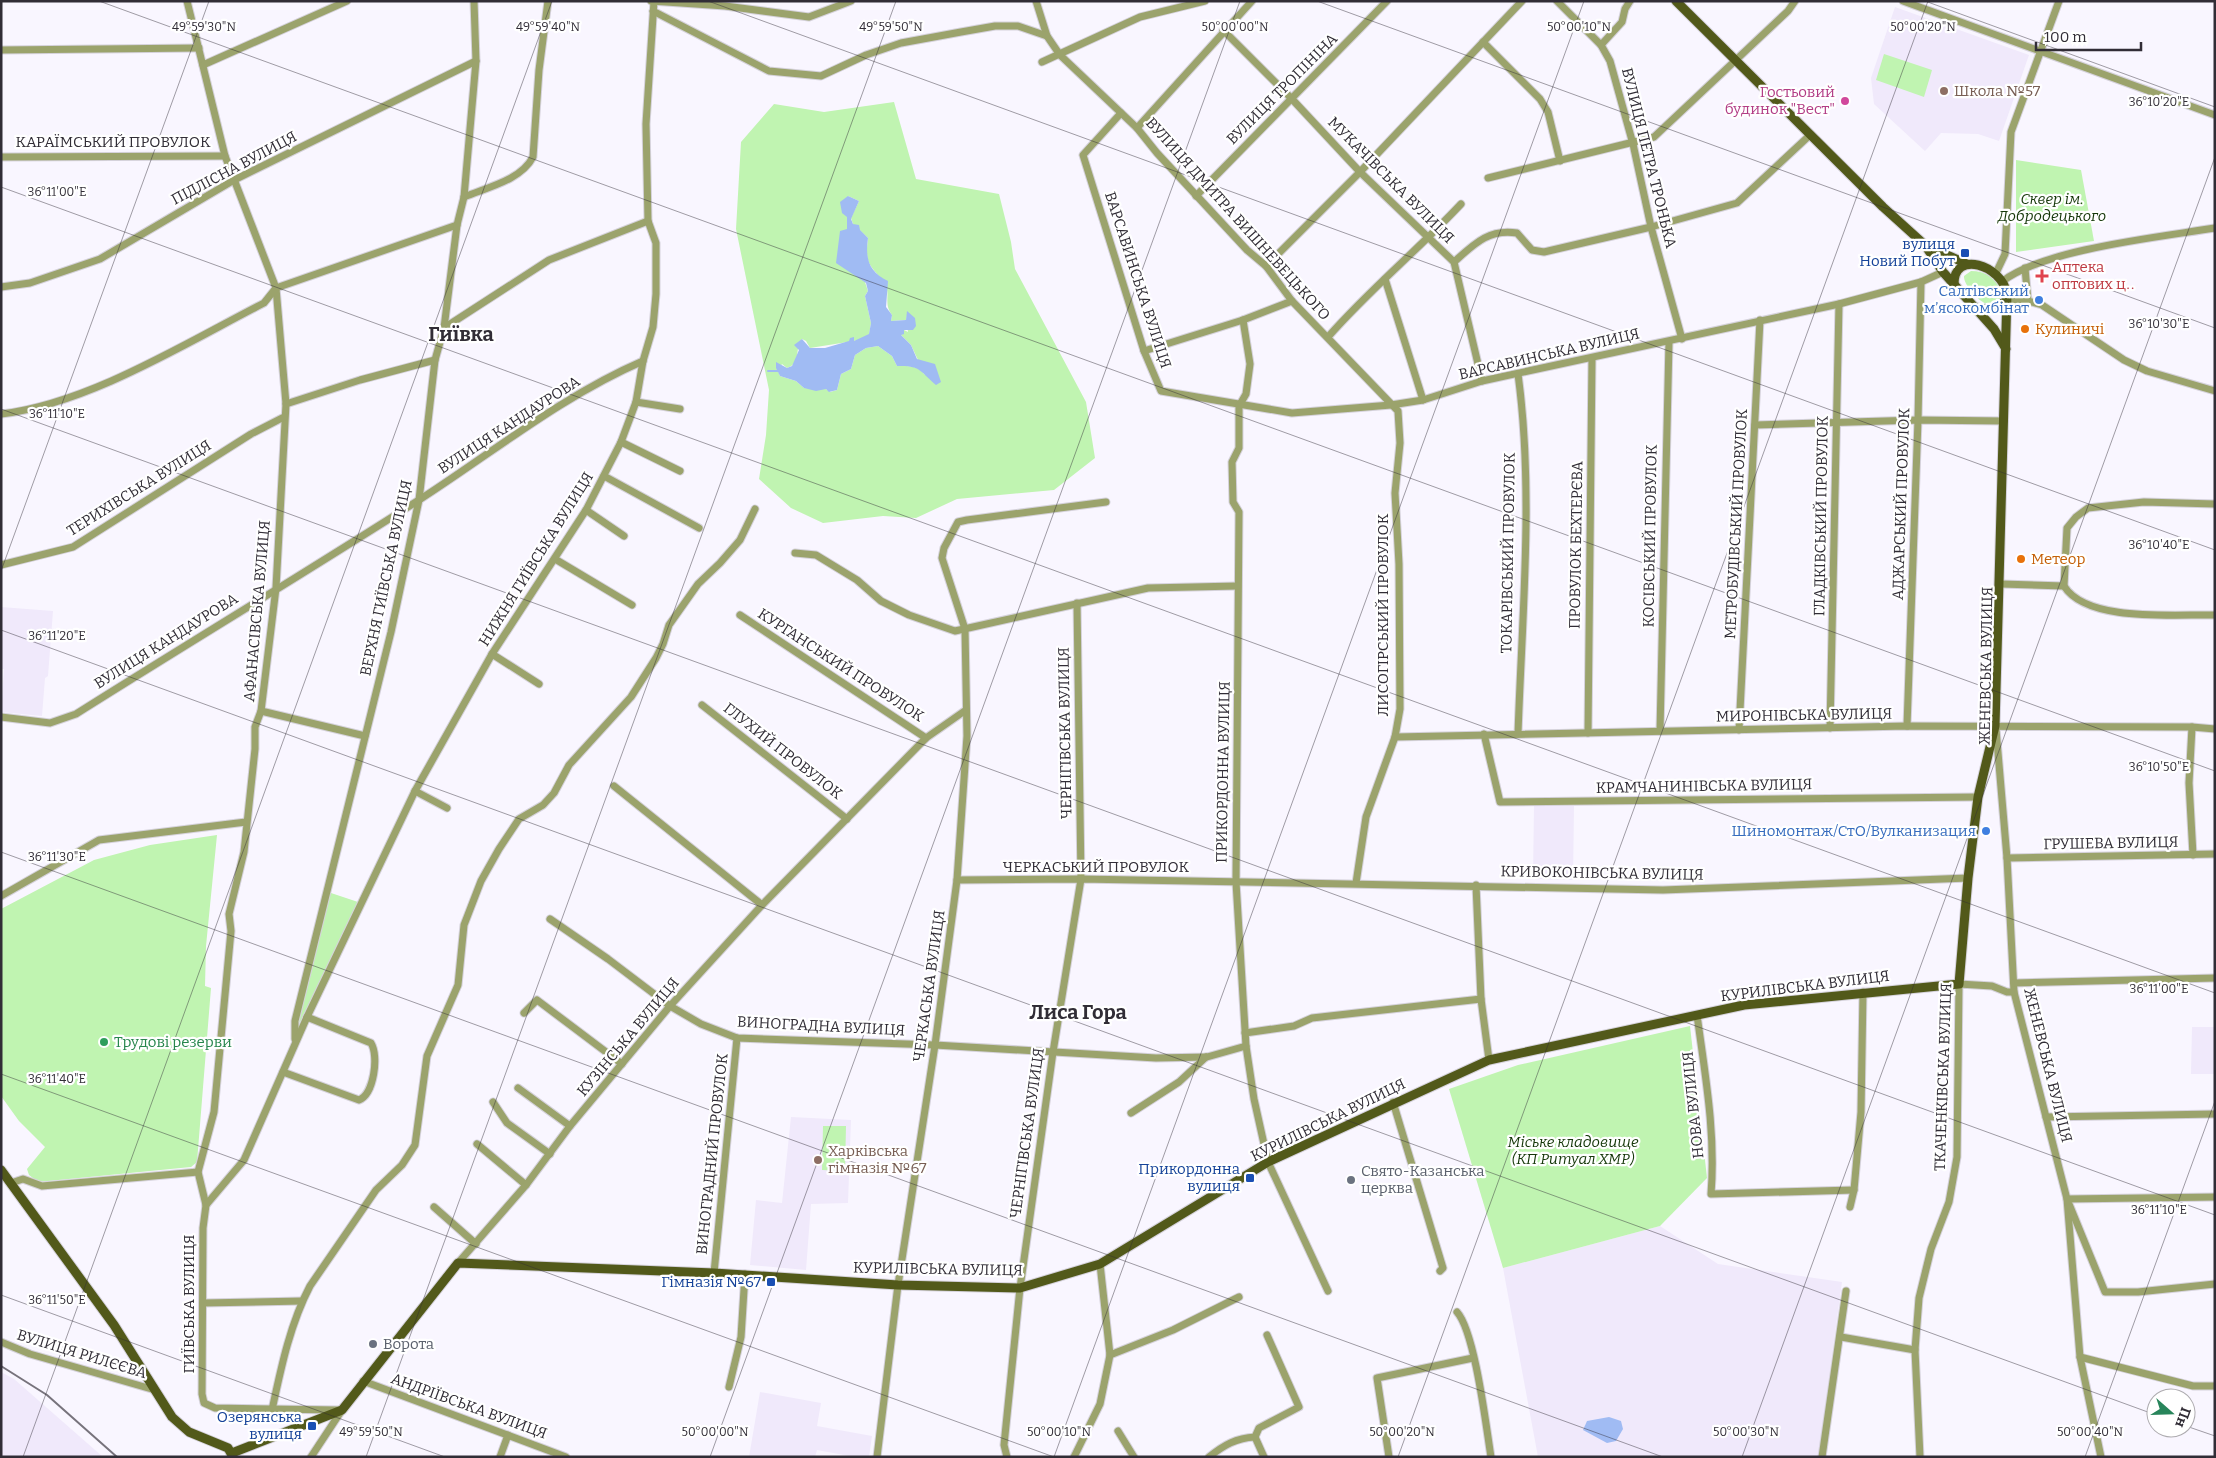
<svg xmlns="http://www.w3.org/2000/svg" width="2216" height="1458" font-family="Bitter,serif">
<rect width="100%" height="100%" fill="#f9f6ff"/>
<!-- built -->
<g fill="#f0e9fb">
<polygon points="1895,7 2029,55 1999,141 1978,134 1941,133 1925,151 1874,104 1871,78"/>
<polygon points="1,607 53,611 48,676 45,678 42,716 1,712 4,669 1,669"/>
<polygon points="1534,806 1574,806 1573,880 1533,879"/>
<polygon points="2192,1027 2215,1027 2215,1074 2191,1074"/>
<polygon points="791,1117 851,1120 848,1203 811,1204 806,1270 750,1265 756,1200 782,1203"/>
<polygon points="1660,1226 1718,1264 1842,1282 1818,1457 1538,1457 1503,1268"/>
<polygon points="1,1372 14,1379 103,1457 1,1457"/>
<polygon points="760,1392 821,1403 817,1426 872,1436 869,1457 855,1457 817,1450 815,1457 749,1457"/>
</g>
<!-- green -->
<g fill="#c0f4b1" fill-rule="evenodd">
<polygon points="1884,54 1932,70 1924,97 1876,80"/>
<path d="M894,102L916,179L999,194L1011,242L1015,269L1086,402L1095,458L1054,490L957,499L916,518L883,516L823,523L791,508L759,479L766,435L769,390L736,229L741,142L774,104L824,112ZM848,196L859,201L851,218L853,224L868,238C864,268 872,264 885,285C891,294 883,303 892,315L891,321L906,320V315L908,332L904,330L900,334L911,345L925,375C918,365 909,366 897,366L892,356L878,346L866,348L855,355L851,369L841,374L837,390L830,392L826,389L804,388L796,381L780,376L778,371L782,364L787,368C802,363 794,348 802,339L806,341L810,348L860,340L869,335L871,323L865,296L868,291L847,229Z"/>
<polygon points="2016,160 2081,170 2094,241 2016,252"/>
<path d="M1971,271C1985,271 1998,278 2002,292L1999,301C1995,302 1991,305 1987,304C1979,302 1963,284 1964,276Z"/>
<polygon points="217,835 206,946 205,986 211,988 197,1162 191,1167 38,1182 29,1175 27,1169 45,1147 19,1121 1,1096 1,909 94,860 150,845"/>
<polygon points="328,892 358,902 300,1023 298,1020"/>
<polygon points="1690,1026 1707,1178 1660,1226 1503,1268 1449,1089 1518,1065"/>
<polygon points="823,1126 846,1126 845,1171 822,1170"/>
</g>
<!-- water -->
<g fill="#a0bbf3">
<path d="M848,196L859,201L851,219L853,224L859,225L860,230L868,238C865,259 869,272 888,281L886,307L892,315L891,321L906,320L907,311L915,318L916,326L913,330H904V334L901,335L911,345L917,359L935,364L941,382L936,385C920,371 920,365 897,366L892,356L878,346L866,348L855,355L851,369L841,374L837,390L829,392L826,389L816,391L804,388L796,381L780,376L776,368V362L787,368L792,366L799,350L794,345L802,339L810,348H825L849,341L850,338L854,337V341L869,334L871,323L865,296L868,291L866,283L836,263L840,231L847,229V217L842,213L840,202Z"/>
<polygon points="1609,1417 1621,1421 1623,1429 1616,1441 1607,1443 1583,1430 1587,1421"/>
</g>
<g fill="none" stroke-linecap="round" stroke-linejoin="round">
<!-- stream -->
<polyline stroke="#a0bbf3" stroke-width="2" points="768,371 781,371"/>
<defs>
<g id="minor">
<polyline points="187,1 225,156 276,288 286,404 276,588 261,711 255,727 255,749 244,852 229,914 231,931 214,1112 198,1172 206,1205"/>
<polyline points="651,1 725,6 809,17 851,1"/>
<polyline points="1036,1 1047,36 1060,55 1137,128 1157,153 1247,250 1266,266 1292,301 1398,411 1400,443 1395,493 1399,564 1400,709 1395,737 1366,817 1356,883"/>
<polyline points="1557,1 1601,45 1610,61 1633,144 1651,227 1682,339"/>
<polyline points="1903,1 2215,115"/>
<polyline points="653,11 769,71 821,76 866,55 901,43 961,32 995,26 1018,26 1047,36"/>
<polyline points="1223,30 1291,98 1360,172 1454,262 1482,381"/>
<polyline points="1483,42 1540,99 1548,112 1560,161"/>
<polyline points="1601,45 1622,22 1625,9 1630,1"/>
<polyline points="1,50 199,48"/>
<polyline points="1042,62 1140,17 1205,1"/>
<polyline points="203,65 347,1"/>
<polyline points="1121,113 1083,155 1144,351 1161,391 1292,413 1391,405 1423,400 1482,381 1839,304 1921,282 1943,272"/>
<polyline points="1137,128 1252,1"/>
<polyline points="1,157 225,156"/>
<polyline points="1488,178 1654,137 1788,11 1795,1"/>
<polyline points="1196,196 1387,1"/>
<path d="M464,197C488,187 521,180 533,157L539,70L548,1"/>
<path d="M1454,262C1473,245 1489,228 1517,233L1532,250L1544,252L1651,227L1737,203L1810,135"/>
<polyline points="1266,266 1360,172 1522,1"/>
<polyline points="2025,268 2028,301"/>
<polyline points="1996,273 2005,254 2011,132 2059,1"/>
<polyline points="1385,279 1423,400"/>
<path d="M2003,281C2045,249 2160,237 2215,228"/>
<polyline points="1,287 30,283 100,259 234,180 476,61"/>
<polyline points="2006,301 2028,301 2042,305 2124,360 2147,371 2215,391"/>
<polyline points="1243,320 1250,364 1246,394 1239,406 1239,448 1232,462 1233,502 1239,512 1236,882 1246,1046 1254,1099 1268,1162 1328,1291"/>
<polyline points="444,328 549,260 648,221"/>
<path d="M1328,337C1369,290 1418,250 1461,204"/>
<polyline points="1144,351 1243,320 1292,301"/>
<polyline points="636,402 680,409"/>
<polyline points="286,404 360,380 435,360"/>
<path d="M1,414C88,404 186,343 264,303L276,288L457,225"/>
<polyline points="1755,425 1918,420 2004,421"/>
<polyline points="621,442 680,471"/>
<polyline points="604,476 699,528"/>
<path d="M2215,504L2144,502L2088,508L2076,517L2067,528L2064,586C2087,623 2176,614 2215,615"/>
<polyline points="586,510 624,536"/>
<polyline points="795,553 816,555 857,580 881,601 909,615 955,631 1148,588 1237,586"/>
<polyline points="555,559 632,605"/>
<polyline points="1,565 73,547 251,434 284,417"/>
<polyline points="2001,584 2064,586"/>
<polyline points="740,615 926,738"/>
<polyline points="492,654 539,684"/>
<polyline points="702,705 847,819"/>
<polyline points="261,711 365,736"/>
<path d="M1,717L50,723L76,714C190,642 305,573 419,500C492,453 562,396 643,361"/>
<polyline points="1907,726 1918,420 1921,282"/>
<polyline points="2192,727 2189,783 2193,855"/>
<polyline points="1830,728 1839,304"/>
<polyline points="1996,729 2007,858 2014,992 2067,1199 2080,1357 2101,1457"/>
<polyline points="1739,730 1760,320"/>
<polyline points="1660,731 1669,342"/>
<polyline points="1588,733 1592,359"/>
<polyline points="1484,734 1500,802 1978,797"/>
<path d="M1518,734C1522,615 1534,491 1518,374"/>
<polyline points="1395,737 1907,726 2192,727 2215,729"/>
<polyline points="614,786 762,905"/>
<polyline points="415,791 447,808"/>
<polyline points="2007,858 2215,854"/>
<polyline points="957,880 1081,879 1663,890 1968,878"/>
<polyline points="1476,885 1481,999 1489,1060"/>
<polyline points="1,896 99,840 246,822"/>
<polyline points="550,919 608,959 670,1006 701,1024 737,1038 935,1045 1156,1058 1207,1057 1246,1046"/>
<polyline points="2014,983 2215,978"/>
<polyline points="524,1013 537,1000 622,1064"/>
<path d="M1697,1015C1705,1074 1716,1134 1711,1194L1854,1190"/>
<polyline points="1245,1033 1294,1026 1312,1018 1481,999"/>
<polyline points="295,1039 295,1021 391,632 419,500 435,360 444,328 457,225 464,197 476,61 474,1"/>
<path d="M283,1072L359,1100C374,1094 379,1056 371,1043L307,1017"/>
<polyline points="518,1088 570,1126"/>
<polyline points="493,1102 507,1123 550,1154"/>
<polyline points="1393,1102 1443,1268 1440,1271"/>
<polyline points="1131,1113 1179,1082 1206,1057"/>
<polyline points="2046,1117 2215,1114"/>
<polyline points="477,1144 526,1185"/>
<polyline points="11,1183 23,1179 42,1186 198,1172"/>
<polyline points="2215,1197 2067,1199 2105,1292 2138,1292 2215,1284"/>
<polyline points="434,1207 476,1244"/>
<polyline points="1850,1207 1854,1190 1861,1112 1863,992"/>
<polyline points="458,1263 526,1185 570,1126 670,1006 762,905 926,738 966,710"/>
<polyline points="714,1273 737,1038"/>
<polyline points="203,1303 302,1301"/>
<path d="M1457,1312C1475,1332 1486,1426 1491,1457"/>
<polyline points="1841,1337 1915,1350"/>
<polyline points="1,1342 30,1354 155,1390"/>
<polyline points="1110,1355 1173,1330 1239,1297"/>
<polyline points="2080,1357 2193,1386 2215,1386"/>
<polyline points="363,1381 566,1457"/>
<polyline points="729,1387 741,1337 745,1274"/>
<path d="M272,1410C281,1368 290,1324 310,1286L376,1190L402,1165L415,1145L427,1056L458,985L464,925L481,881L499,849L519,819L543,805L554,793L569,765L631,697L656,658L663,644L669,625L698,584L720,563L740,540L755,509"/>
<polyline points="338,1410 215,1408 204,1403 202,1394 203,1228 206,1205 244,1160 307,1017 415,791 492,654 586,510 621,442 636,402 643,361 653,327 656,294 656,243 648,221 646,124 654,1"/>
<polyline points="1118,1431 1134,1457"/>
<polyline points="1255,1437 1264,1457"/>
<polyline points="311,1457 342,1410"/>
<polyline points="500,1457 508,1435"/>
<polyline points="877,1457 898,1285 935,1045 957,880 967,736 965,629 942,558 944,548 958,522 967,520 1106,502"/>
<polyline points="1007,1457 1004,1445 1020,1288 1053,1052 1081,879 1077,603"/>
<polyline points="1074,1457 1100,1404 1110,1355 1100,1264"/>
<path d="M1209,1457C1224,1445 1236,1438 1255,1437L1259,1428L1299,1407L1267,1335"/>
<polyline points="1389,1457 1377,1378 1473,1358"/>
<polyline points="1822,1457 1846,1291"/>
<polyline points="1920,1457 1915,1350 1919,1298 1931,1249 1949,1202 1957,1157 1959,984 1992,986 2007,992 2014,992"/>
</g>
<g id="major">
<polyline points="1676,1 1883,207 1925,245 1943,272 1994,329 2006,349"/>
<polyline points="1925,245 1967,264"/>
<path d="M1977,308C1989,310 1996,308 2006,301"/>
<polyline points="1,1170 114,1325 172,1417 189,1432 228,1448 233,1457"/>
<path d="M232,1453L342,1410L458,1263L714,1273L898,1285L1020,1288L1100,1264L1268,1162L1489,1060L1744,1005L1959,984L1968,878L1978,797L1995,726L2007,294C2002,265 1953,249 1954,285"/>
</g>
</defs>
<!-- minor casing -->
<use href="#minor" stroke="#d5d2db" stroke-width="9"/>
<!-- major casing -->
<use href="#major" stroke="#d5d2db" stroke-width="11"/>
<!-- minor -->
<use href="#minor" stroke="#9ba36c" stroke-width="7"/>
<!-- major -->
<use href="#major" stroke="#52591a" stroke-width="9"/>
<!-- rail -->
<polyline stroke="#77737c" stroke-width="2" points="1,1366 47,1395 117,1457"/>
</g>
<!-- ticks -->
<path fill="none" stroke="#312d36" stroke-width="1" stroke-opacity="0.45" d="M99,1L2215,771M708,1L2215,550M1317,1L2215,328M1925,1L2215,107M1,187L2215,993M1,409L2215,1215M1,571L209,1M1,630L2156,1415M1,852L1663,1457M1,1074L1054,1457M1,1295L445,1457M2186,1426L2215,1436M23,1457L552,1M366,1457L896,1M710,1457L1240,1M1054,1457L1584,1M1398,1457L1928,1M1742,1457L2215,157M2085,1457L2215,1101"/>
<!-- markers -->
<g fill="#8d6e63" stroke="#fff" stroke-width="2">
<circle cx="1944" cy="91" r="5"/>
<circle cx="818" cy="1160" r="5"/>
</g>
<circle fill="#d1479c" stroke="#fff" stroke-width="2" cx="1845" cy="101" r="5"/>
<g fill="#1a4fb4" stroke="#fff" stroke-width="2">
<rect x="1960" y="248" width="10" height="10" rx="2.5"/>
<rect x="1245" y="1173" width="10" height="10" rx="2.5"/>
<rect x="766" y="1277" width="10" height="10" rx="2.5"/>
<rect x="307" y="1421" width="10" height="10" rx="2.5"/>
</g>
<path fill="#e0444e" stroke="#fff" stroke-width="2" d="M2039.5 268.5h5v5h5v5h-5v5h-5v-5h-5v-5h5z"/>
<g fill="#3f7fe0" stroke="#fff" stroke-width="2">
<circle cx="2039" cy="300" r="5"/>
<circle cx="1986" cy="831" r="5"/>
</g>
<g fill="#e8710a" stroke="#fff" stroke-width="2">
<circle cx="2025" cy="329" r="5"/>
<circle cx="2021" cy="559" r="5"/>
</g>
<circle fill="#2e9e5b" stroke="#fff" stroke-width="2" cx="104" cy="1042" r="5"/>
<g fill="#6b7280" stroke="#fff" stroke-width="2">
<circle cx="1351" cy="1180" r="5"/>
<circle cx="373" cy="1344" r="5"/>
</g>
<g text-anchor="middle" stroke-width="4.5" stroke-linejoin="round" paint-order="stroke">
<!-- street labels -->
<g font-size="15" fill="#312d36" stroke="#fff">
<text transform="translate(1282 89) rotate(-45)" y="5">ВУЛИЦЯ ТРОПІНІНА</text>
<text x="113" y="147">КАРАЇМСЬКИЙ ПРОВУЛОК</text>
<text transform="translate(1649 158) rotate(76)" y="5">ВУЛИЦЯ ПЕТРА ТРОНЬКА</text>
<text transform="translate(234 168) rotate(-28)" y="5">ПІДЛІСНА ВУЛИЦЯ</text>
<text transform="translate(1391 180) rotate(45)" y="5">МУКАЧІВСЬКА ВУЛИЦЯ</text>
<text transform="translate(1238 219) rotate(48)" y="5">ВУЛИЦЯ ДМИТРА ВИШНЕВЕЦЬКОГО</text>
<text transform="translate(1138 280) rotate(72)" y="5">ВАРСАВИНСЬКА ВУЛИЦЯ</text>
<text transform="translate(1549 354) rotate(-13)" y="5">ВАРСАВИНСЬКА ВУЛИЦЯ</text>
<text transform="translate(509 425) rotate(-33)" y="5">ВУЛИЦЯ КАНДАУРОВА</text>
<text transform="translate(139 488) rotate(-32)" y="5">ТЕРИХІВСЬКА ВУЛИЦЯ</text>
<text transform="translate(1901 504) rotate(-88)" y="5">АДЖАРСЬКИЙ ПРОВУЛОК</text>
<text transform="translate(1821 516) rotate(-89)" y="5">ГЛАДКІВСЬКИЙ ПРОВУЛОК</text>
<text transform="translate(1736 524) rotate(-87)" y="5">МЕТРОБУДІВСЬКИЙ ПРОВУЛОК</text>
<text transform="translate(1650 536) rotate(-89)" y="5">КОСІВСЬКИЙ ПРОВУЛОК</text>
<text transform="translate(1576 545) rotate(-89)" y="5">ПРОВУЛОК БЕХТЕРЄВА</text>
<text transform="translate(1508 553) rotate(-89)" y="5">ТОКАРІВСЬКИЙ ПРОВУЛОК</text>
<text transform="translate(536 559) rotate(-58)" y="5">НИЖНЯ ГИЇВСЬКА ВУЛИЦЯ</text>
<text transform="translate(386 578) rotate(-78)" y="5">ВЕРХНЯ ГИЇВСЬКА ВУЛИЦЯ</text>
<text transform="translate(257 611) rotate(-85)" y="5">АФАНАСІВСЬКА ВУЛИЦЯ</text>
<text transform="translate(1383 615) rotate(-90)" y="5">ЛИСОГІРСЬКИЙ ПРОВУЛОК</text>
<text transform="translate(166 641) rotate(-32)" y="5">ВУЛИЦЯ КАНДАУРОВА</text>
<text transform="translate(841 665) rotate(33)" y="5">КУРГАНСЬКИЙ ПРОВУЛОК</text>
<text transform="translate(1986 666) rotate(-89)" y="5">ЖЕНЕВСЬКА ВУЛИЦЯ</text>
<text transform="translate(1804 715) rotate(-1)" y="5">МИРОНІВСЬКА ВУЛИЦЯ</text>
<text transform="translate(1065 733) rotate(-91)" y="5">ЧЕРНІГІВСЬКА ВУЛИЦЯ</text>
<text transform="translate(783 751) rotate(38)" y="5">ГЛУХИЙ ПРОВУЛОК</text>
<text transform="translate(1223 772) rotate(-89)" y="5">ПРИКОРДОННА ВУЛИЦЯ</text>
<text transform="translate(1704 786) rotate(-1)" y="5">КРАМЧАНИНІВСЬКА ВУЛИЦЯ</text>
<text transform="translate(2111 843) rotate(-1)" y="5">ГРУШЕВА ВУЛИЦЯ</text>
<text x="1096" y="872">ЧЕРКАСЬКИЙ ПРОВУЛОК</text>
<text transform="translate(1602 873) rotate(1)" y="5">КРИВОКОНІВСЬКА ВУЛИЦЯ</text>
<text transform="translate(929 986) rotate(-82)" y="5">ЧЕРКАСЬКА ВУЛИЦЯ</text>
<text transform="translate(1805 986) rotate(-7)" y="5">КУРИЛІВСЬКА ВУЛИЦЯ</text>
<text transform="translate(821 1026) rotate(3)" y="5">ВИНОГРАДНА ВУЛИЦЯ</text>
<text transform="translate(628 1037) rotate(-50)" y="5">КУЗІНСЬКА ВУЛИЦЯ</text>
<text transform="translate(2048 1065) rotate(76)" y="5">ЖЕНЕВСЬКА ВУЛИЦЯ</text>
<text transform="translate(1943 1077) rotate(-88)" y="5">ТКАЧЕНКІВСЬКА ВУЛИЦЯ</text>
<text transform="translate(1693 1105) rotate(-96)" y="5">НОВА ВУЛИЦЯ</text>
<text transform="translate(1328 1120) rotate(-26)" y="5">КУРИЛІВСЬКА ВУЛИЦЯ</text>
<text transform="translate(1027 1133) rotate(-82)" y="5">ЧЕРНІГІВСЬКА ВУЛИЦЯ</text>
<text transform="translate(712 1154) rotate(-84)" y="5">ВИНОГРАДНИЙ ПРОВУЛОК</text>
<text transform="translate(938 1269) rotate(1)" y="5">КУРИЛІВСЬКА ВУЛИЦЯ</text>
<text transform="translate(189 1304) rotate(-90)" y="5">ГИЇВСЬКА ВУЛИЦЯ</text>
<text transform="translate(82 1354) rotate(17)" y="5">ВУЛИЦЯ РИЛЄЄВА</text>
<text transform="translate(469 1406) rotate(20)" y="5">АНДРІЇВСЬКА ВУЛИЦЯ</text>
</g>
<!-- education labels -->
<g font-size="15" fill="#785e54" stroke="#fff" text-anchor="start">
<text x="1954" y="96">Школа №57</text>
<text x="828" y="1156">Харківська<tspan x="828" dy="17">гімназія №67</tspan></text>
</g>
<!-- hotel labels -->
<g font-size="15" fill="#b23c85" stroke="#fff" text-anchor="end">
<text x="1835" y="97">Гостьовий<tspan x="1835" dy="17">будинок "Вест"</tspan></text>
</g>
<!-- park labels -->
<g font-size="15" font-style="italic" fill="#153709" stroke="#fff">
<text x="2052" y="204">Сквер ім.<tspan x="2052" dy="17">Добродецького</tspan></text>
<text x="1573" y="1147">Міське кладовище<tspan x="1573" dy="17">(КП Ритуал ХМР)</tspan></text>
</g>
<!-- transit labels -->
<g font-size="15" fill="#164399" stroke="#fff" text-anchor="end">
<text x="1955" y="249">вулиця<tspan x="1955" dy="17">Новий Побут</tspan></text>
<text x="1240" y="1174">Прикордонна<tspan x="1240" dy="17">вулиця</tspan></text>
<text x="761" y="1287">Гімназія №67</text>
<text x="302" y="1422">Озерянська<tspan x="302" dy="17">вулиця</tspan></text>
</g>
<!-- health labels -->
<g font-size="15" fill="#be3a42" stroke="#fff" text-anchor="start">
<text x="2052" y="272">Аптека<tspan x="2052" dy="17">оптових ц‥</tspan></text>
</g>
<!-- shop labels -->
<g font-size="15" fill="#366cbe" stroke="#fff" text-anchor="end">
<text x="2029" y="296">Салтівський<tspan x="2029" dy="17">м’ясокомбінат</tspan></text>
<text x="1976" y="836">Шиномонтаж/СтО/Вулканизация</text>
</g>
<!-- food labels -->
<g font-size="15" fill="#c56008" stroke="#fff" text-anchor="start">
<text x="2035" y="334">Кулиничі</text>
<text x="2031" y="564">Метеор</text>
</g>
<!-- leisure labels -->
<g font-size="15" fill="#27864d" stroke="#fff" text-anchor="start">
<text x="114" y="1047">Трудові резерви</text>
</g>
<!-- worship labels -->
<g font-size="15" fill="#5b616d" stroke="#fff" text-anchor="start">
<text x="1361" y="1176">Свято-Казанська<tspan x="1361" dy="17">церква</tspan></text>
<text x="383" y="1349">Ворота</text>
</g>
<!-- district labels -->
<g font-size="20" font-weight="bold" fill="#312d36" stroke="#fff">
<text x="461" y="341">Гиївка</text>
<text x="1078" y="1019">Лиса Гора</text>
</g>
</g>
<g font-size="12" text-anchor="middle" fill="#312d36" stroke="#fff" stroke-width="4.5" stroke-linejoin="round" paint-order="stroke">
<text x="204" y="31">49°59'30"N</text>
<text x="548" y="31">49°59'40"N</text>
<text x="891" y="31">49°59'50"N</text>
<text x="1235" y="31">50°00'00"N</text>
<text x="1579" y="31">50°00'10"N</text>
<text x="1923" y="31">50°00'20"N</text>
<text x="2159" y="106">36°10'20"E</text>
<text x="57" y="196">36°11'00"E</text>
<text x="2159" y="328">36°10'30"E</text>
<text x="57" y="418">36°11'10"E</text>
<text x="2159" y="549">36°10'40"E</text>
<text x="57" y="640">36°11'20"E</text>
<text x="2159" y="771">36°10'50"E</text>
<text x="57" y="861">36°11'30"E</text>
<text x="2159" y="993">36°11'00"E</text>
<text x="57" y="1083">36°11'40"E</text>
<text x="2159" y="1214">36°11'10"E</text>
<text x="57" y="1304">36°11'50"E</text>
<text x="371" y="1436">49°59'50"N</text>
<text x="715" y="1436">50°00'00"N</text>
<text x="1059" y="1436">50°00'10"N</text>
<text x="1402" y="1436">50°00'20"N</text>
<text x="1746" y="1436">50°00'30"N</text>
<text x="2090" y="1436">50°00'40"N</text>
</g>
<!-- border -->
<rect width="2216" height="1458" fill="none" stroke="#312d36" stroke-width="5"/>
<!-- north arrow -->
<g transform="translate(2171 1413) rotate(110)"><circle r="24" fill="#ffffff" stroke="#adabaf"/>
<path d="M0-4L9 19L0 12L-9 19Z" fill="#28855b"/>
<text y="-8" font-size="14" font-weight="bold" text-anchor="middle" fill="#312d36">Пн</text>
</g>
<!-- scale -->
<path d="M2036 42v8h105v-8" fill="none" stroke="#312d36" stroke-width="2.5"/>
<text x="2044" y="42" font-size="15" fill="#312d36" stroke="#ffffff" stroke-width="4" paint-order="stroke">100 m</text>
</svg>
